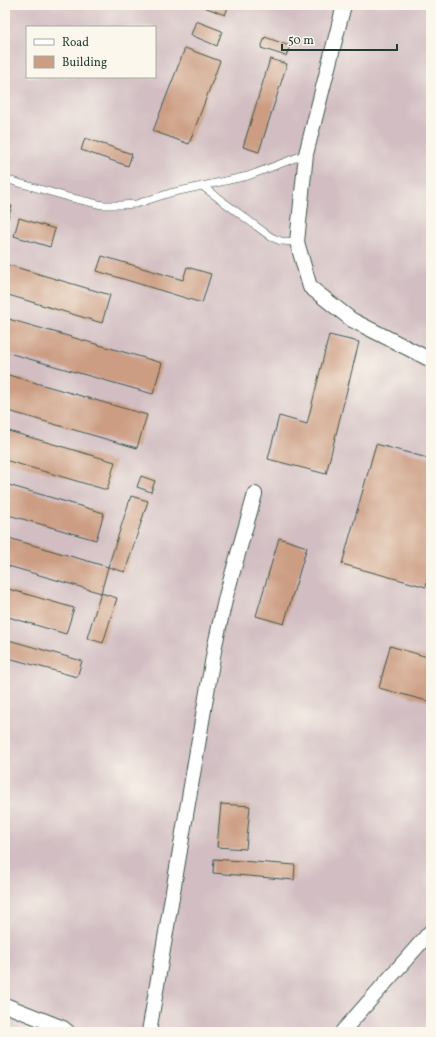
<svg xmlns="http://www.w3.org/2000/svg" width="436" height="1037" font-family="Vollkorn,serif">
<rect width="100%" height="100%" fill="#fbf7ec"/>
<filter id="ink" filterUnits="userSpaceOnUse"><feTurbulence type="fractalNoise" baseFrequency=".025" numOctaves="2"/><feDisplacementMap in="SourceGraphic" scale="8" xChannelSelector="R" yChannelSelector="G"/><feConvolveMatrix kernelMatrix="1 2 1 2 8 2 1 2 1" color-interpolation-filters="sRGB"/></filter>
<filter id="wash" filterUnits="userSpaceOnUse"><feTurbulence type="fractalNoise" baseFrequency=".012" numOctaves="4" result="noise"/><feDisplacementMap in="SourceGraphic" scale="16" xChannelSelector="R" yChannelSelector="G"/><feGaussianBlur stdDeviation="0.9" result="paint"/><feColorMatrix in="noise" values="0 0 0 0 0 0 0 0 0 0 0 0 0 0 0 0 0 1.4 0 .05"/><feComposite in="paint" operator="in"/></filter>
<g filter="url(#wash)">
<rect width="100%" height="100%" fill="#efead1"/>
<!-- industrial -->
<path fill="#d2bec2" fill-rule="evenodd" d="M5,5H431V1032H5ZM27,27H155V77H27Z"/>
<g id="blocks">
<!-- building -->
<g fill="#cc9d83">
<polygon points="199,5 229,5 225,15"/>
<polygon points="196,21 222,31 217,46 191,35"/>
<polygon points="265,37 290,46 286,56 261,48"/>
<polygon points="185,48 220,61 189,144 153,131"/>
<polygon points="270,59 287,64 259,152 243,147"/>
<polygon points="85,138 132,154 128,166 81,150"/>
<polygon points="5,204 12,206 5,226"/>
<polygon points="19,218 55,229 50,247 14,236"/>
<polygon points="102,256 183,280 187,267 211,274 202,303 97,271"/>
<polygon points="5,264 110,295 102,323 5,294"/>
<polygon points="5,318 162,363 153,394 5,352"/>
<polygon points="329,335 359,342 326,474 268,459 279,416 307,424"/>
<polygon points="5,374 147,415 137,448 5,410"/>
<polygon points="5,430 115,462 107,490 5,460"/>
<polygon points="376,444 431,459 431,569 426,587 342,564"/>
<polygon points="141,476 155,481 151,492 137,487"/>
<polygon points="5,484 104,513 96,540 5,514"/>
<polygon points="131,496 148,501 125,572 108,567"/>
<polygon points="5,537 108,567 101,593 5,565"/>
<polygon points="279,538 307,547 284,624 256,616"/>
<polygon points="5,588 74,608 66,634 5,616"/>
<polygon points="101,593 117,598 103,643 87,638"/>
<polygon points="5,639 82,661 77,677 5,657"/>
<polygon points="390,646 431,658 431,702 379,688"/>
<polygon points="221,804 250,806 246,849 217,847"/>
<polygon points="214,859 295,865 294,880 213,873"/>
</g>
</g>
</g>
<g filter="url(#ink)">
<use href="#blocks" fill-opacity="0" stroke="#3e574c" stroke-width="1"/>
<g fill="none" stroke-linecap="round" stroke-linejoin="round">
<defs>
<g id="lane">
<polyline points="5,179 68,197 102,205 121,205 136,204 170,193 248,176 306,154"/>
<polyline points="202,186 271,237 281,241 297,242"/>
</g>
<g id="street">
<polyline points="344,5 306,154 297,242 310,287 352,320 431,360"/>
<polyline points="5,1005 63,1028 68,1032"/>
<polyline points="149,1032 215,645 226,596 255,494"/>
<polyline points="342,1032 431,931"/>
</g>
</defs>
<!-- lane casing -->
<use href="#lane" stroke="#3e574c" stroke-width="8"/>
<!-- street casing -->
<use href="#street" stroke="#3e574c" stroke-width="16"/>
<!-- lane -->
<use href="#lane" stroke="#fff" stroke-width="7"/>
<!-- street -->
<use href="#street" stroke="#fff" stroke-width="14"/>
</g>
</g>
<!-- margin -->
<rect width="436" height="1037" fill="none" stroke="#fbf7ec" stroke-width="20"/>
<!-- legend -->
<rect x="26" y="26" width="130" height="52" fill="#fbf7ec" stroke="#a3ada2"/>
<rect x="34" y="39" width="20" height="6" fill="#ffffff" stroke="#a3ada2"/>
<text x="62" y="46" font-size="12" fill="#1f3d34">Road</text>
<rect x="34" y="56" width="20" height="12" fill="#cc9d83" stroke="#a3ada2"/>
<text x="62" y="66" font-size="12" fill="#1f3d34">Building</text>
<!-- scale -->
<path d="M282 44v6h115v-6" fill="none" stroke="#1f3d34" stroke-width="2"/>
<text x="288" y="44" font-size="12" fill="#1f3d34" stroke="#fbf7ec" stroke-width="3" paint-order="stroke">50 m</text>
</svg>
